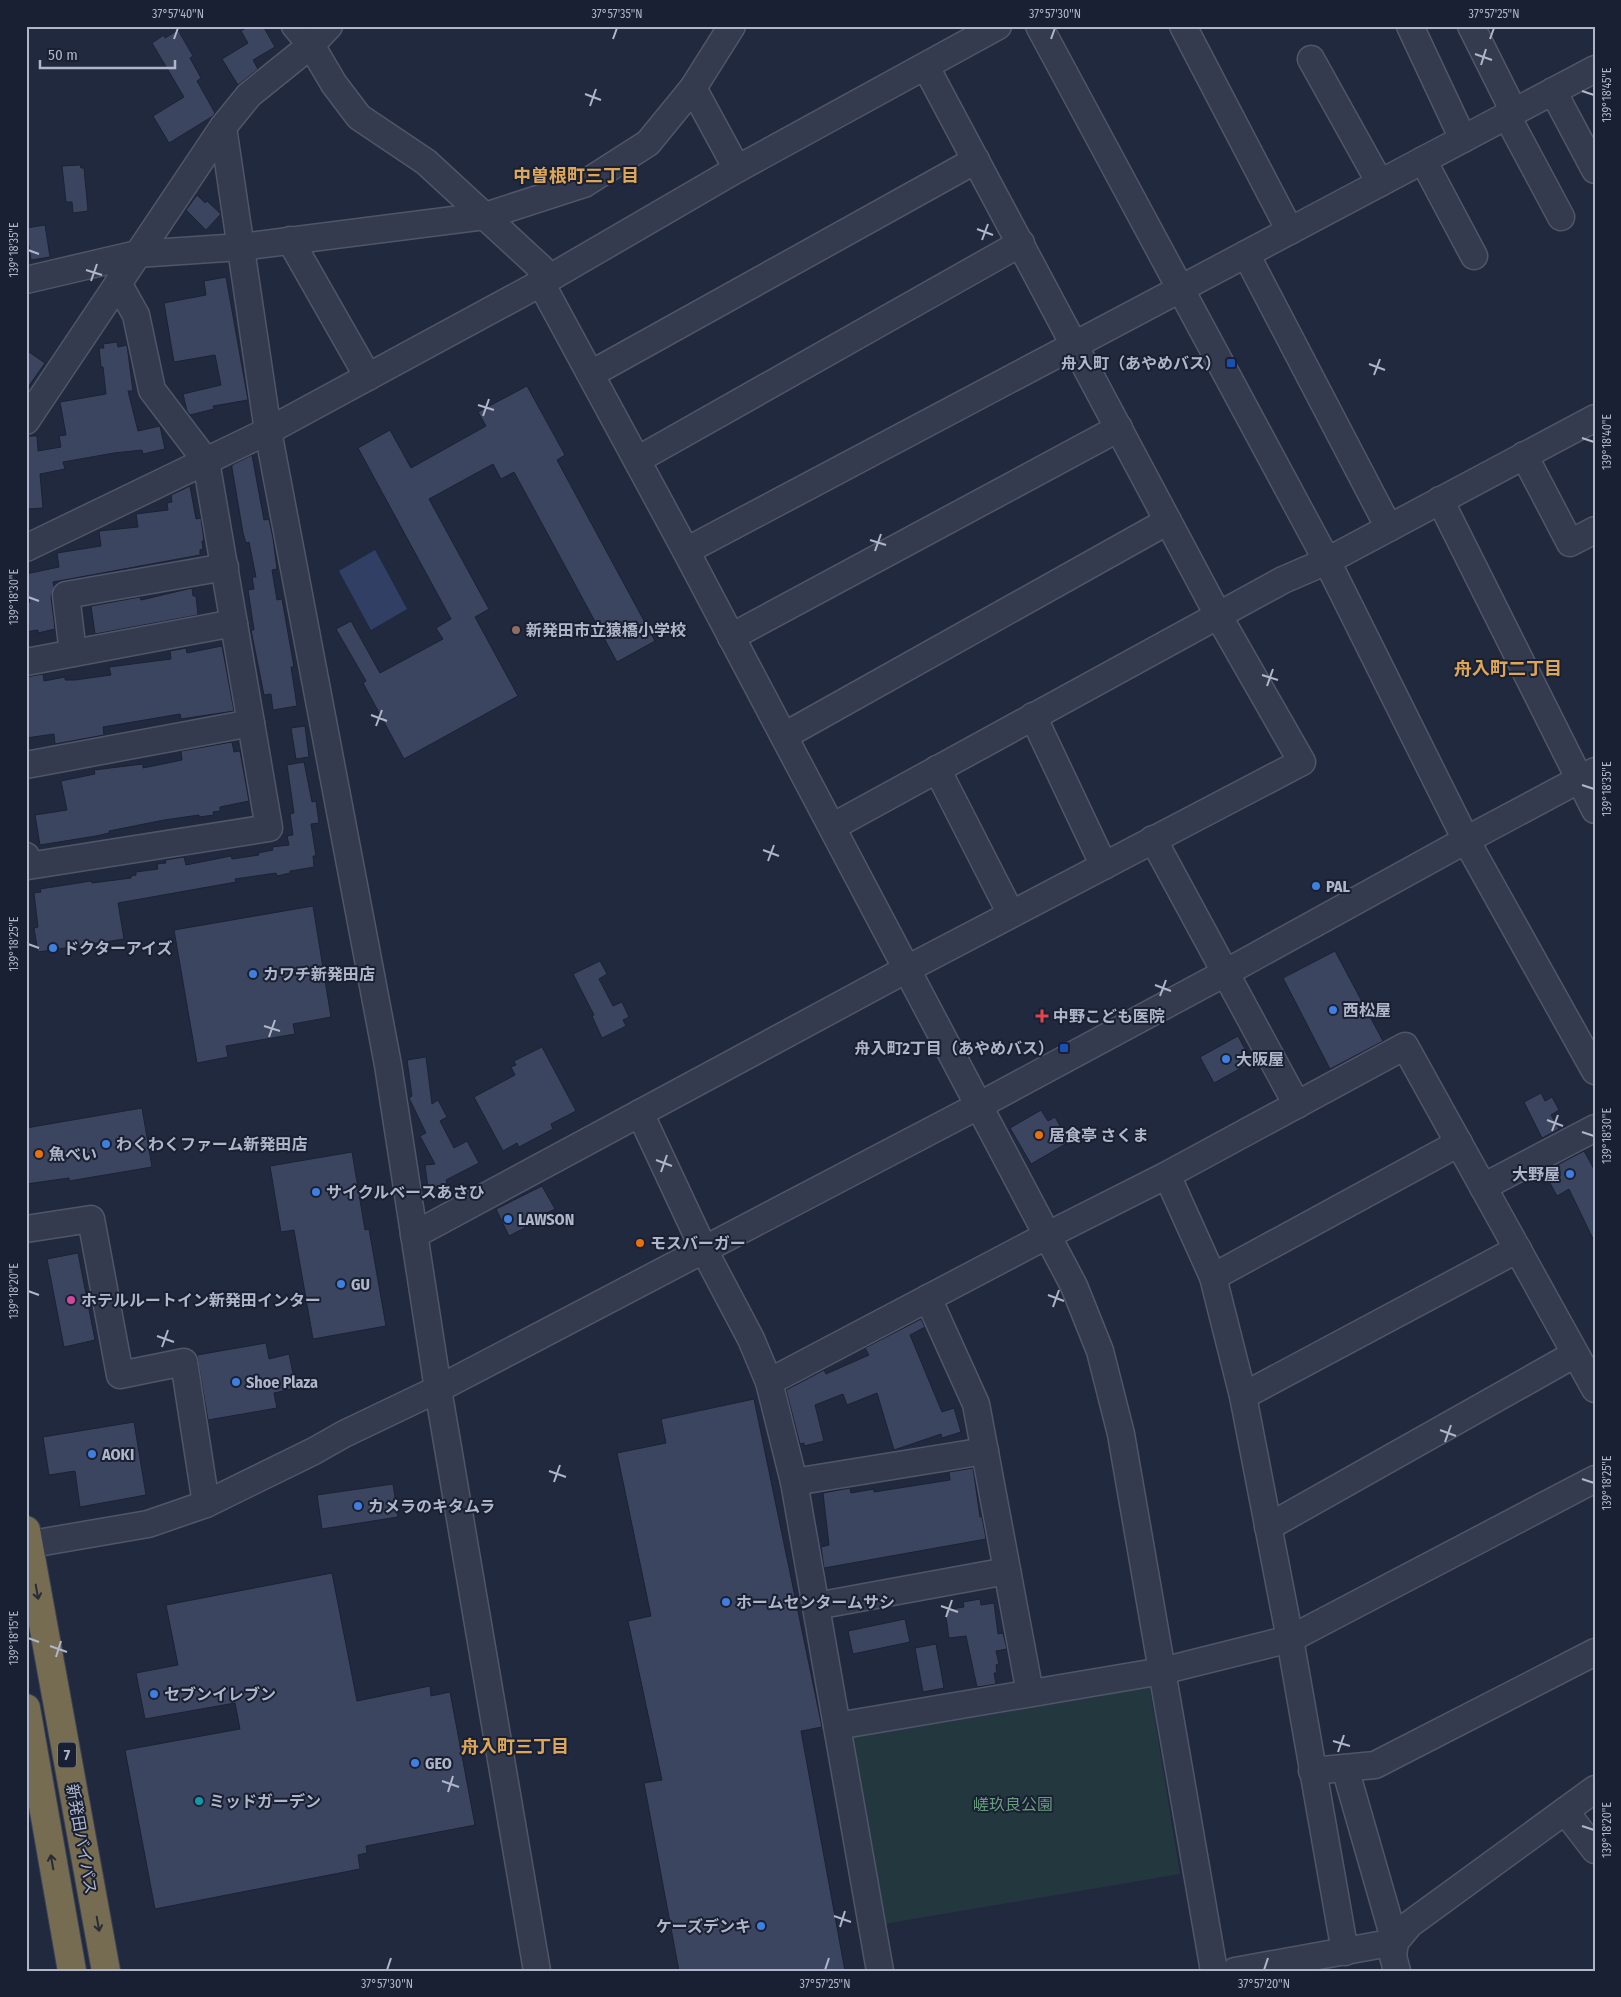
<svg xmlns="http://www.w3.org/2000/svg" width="1621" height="1997" font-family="'Fira Sans Condensed','Noto Sans JP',sans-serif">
<rect width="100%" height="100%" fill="#21293e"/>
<!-- green -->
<polygon fill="#23373f" points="1149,1683 1180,1874 878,1925 847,1734"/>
<!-- water -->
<polygon fill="#313f65" points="375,550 407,609 371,630 339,571"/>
<!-- building -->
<g fill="#3c455f" stroke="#1c2235">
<polygon points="249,26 263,26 275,47 253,60 258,69 238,85 222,59 248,43 241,31"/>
<polygon points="178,30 193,56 190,58 201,78 197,81 215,113 213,116 169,143 153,116 184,97 152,43 164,35 165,38"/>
<polygon points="80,165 81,168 84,168 88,211 73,213 72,202 66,202 62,166"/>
<polygon points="197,195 205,203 207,201 221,214 206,230 186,210"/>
<polygon points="45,225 50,257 31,260 26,228"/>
<polygon points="226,277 248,400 213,406 214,409 190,415 187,411 183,394 221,385 215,355 174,362 164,303 206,295 204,281"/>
<polygon points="117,342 118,347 127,345 133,391 128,391 138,431 160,426 165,449 143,454 142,450 114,453 63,462 65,469 40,474 43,508 27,509 26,436 37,436 38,451 61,447 59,436 66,435 60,402 106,394 103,367 101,367 99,348 104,348 103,344"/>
<polygon points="26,350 45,363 26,390"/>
<polygon points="527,386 565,455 557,460 655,641 617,662 514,472 501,479 493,464 429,499 489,609 475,617 518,696 404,759 363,683 366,681 336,629 351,621 380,673 443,639 436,628 451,619 358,448 390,430 411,468 486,426 478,412"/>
<polygon points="252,455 264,520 269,519 273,538 277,569 272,570 277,600 282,599 294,667 291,667 297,706 273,710 271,694 264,695 251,630 254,630 248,590 254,589 252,577 256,577 249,542 246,543 243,533 232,468 232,465"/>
<polygon points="190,486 196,519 201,518 204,541 202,541 203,549 200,550 200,555 53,582 54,587 51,597 55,629 38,633 38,630 26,632 26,602 30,602 26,586 26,574 59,567 57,553 101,546 99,531 138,527 136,514 168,510 167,503 172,502 171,495"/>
<polygon points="192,588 193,596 196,596 198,615 95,634 91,606 140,597 141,600"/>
<polygon points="222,646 234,711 181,719 180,714 103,727 104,735 55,744 54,734 26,738 26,677 43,674 44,681 65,677 65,680 75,680 111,675 109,667 171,659 170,651 186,648 187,653"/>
<polygon points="305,726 309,757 296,759 291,728"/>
<polygon points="232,742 234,752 240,751 249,801 220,807 220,811 213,812 214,815 199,817 199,815 164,820 109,831 109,833 96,836 40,845 35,815 67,810 61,781 95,774 94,770 143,764 143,768 182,760 181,751"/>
<polygon points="304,762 312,802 316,801 319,823 311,824 316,856 313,856 314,867 290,871 290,873 277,876 276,873 235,879 236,882 118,903 124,939 38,952 34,928 38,927 34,893 41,892 40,889 91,881 92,883 131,878 131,876 136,875 136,872 158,869 157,864 166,863 165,860 184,857 186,865 231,856 232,859 259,855 258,853 273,850 272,847 289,845 287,836 293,835 290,814 294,813 287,765"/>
<polygon points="313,906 331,1017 293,1024 295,1034 226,1046 228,1057 197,1063 174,930"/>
<polygon points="1335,951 1383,1041 1330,1069 1283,978"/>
<polygon points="600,961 607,974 599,979 613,1006 622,1002 629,1017 623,1020 626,1026 602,1038 592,1016 594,1015 573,974"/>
<polygon points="1238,1036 1252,1062 1214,1083 1200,1057"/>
<polygon points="542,1047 576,1111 551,1124 553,1129 519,1147 517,1143 503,1151 474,1097 515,1075 511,1067 516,1065 514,1061"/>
<polygon points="426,1057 432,1104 438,1100 447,1117 440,1121 454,1148 467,1141 479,1163 446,1180 447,1185 428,1188 425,1165 435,1164 420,1136 426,1133 409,1098 412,1096 407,1060"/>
<polygon points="1541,1093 1545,1101 1552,1097 1559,1110 1551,1115 1559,1129 1542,1138 1524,1102"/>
<polygon points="142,1108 152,1167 69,1181 69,1178 26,1184 26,1128"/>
<polygon points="1041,1110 1048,1121 1055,1117 1069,1142 1031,1164 1010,1128"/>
<polygon points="1584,1151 1595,1171 1595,1243 1569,1189 1557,1196 1544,1172"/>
<polygon points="352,1152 365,1230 369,1229 386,1326 313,1339 294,1230 281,1232 270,1166"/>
<polygon points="542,1186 555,1209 543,1215 544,1218 509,1236 496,1209"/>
<polygon points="78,1253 95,1340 64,1347 47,1259"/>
<polygon points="921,1319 925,1327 910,1335 942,1412 954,1408 961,1432 942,1438 941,1434 894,1450 877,1393 847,1405 843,1394 815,1405 824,1441 804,1446 804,1443 800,1444 786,1390 824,1370 826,1374 869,1355 865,1348"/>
<polygon points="266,1343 269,1359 289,1354 296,1388 274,1393 277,1408 208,1420 197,1355"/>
<polygon points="754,1399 822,1727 801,1731 845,1971 679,1971 644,1783 662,1780 628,1621 651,1616 617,1453 666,1443 661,1419"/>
<polygon points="134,1422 146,1495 80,1507 75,1471 49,1475 43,1437"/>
<polygon points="973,1468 980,1517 982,1517 986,1539 824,1568 821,1547 829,1545 823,1493 850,1488 851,1493 874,1489 874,1492 950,1480 949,1472"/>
<polygon points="393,1484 398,1517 322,1529 317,1495"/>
<polygon points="332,1573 357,1701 430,1686 431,1696 450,1692 475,1825 366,1846 367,1853 358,1855 360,1869 155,1909 125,1750 240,1729 235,1703 145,1719 136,1673 178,1665 166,1605"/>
<polygon points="980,1599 981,1605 994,1603 998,1634 1003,1633 1007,1649 996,1651 999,1664 996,1665 997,1673 994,1673 996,1684 977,1687 966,1636 949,1638 945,1610 964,1607 963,1602"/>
<polygon points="905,1619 910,1642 853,1654 848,1631"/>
<polygon points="936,1644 944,1688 923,1692 915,1648"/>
</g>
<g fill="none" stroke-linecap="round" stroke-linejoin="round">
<defs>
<g id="minor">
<polyline points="295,26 311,45 334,84 359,117 426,162 541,268 541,283 686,551 1074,1286 1100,1351 1121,1434 1214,1971"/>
<polyline points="1039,26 1327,561 1466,840 1595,1071"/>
<polyline points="1183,26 1290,231"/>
<polyline points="1410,26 1463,139"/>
<polyline points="1471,26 1514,112"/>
<polyline points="1311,59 1380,183"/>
<polyline points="693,88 737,169"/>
<polyline points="1553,91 1595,170"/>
<polyline points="1507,116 1561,217"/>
<polyline points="223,127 268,431 388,1065 438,1389 537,1971"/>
<polyline points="1423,160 1474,256"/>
<polyline points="290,240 368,377"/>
<polyline points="1246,254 1389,528"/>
<polyline points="26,280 137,254 241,247 485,216 584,184 648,143 693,88 732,26"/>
<polyline points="591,374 976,160"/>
<polyline points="26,421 223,127 249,95 311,45 329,26"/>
<polyline points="1524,455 1570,543 1595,530"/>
<polyline points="637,460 1021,243"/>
<polyline points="1440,500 1595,810"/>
<polyline points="26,548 268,431 541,283 737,169 998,26"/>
<polyline points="686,551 1595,69"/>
<polyline points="731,637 1119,428"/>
<polyline points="73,653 66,595 225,567"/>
<polyline points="26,662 234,623"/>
<polyline points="1033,716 1104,866"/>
<polyline points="784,736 1168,521"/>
<polyline points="26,765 251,723"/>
<polyline points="937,769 1011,914"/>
<polyline points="832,827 1283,580 1327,561 1595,418"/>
<polyline points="1153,839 1297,1105"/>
<polyline points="26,856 28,866 269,828 206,461 152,390 136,315 118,283"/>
<polyline points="640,1113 704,1250 751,1339 769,1382 794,1482 880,1971"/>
<polyline points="1167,1175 1213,1277 1243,1396 1290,1639 1345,1952"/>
<polyline points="1483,1187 1595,1128"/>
<polyline points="26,1229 91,1219 120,1375 184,1362 206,1504"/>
<polyline points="414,1235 907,969 1302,762 1218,615 926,67"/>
<polyline points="1213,1277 1459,1143"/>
<polyline points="928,1298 976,1404 1030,1693"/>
<polyline points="769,1382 1048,1235 1167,1175 1405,1046 1595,1389"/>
<polyline points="1243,1396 1518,1249"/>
<polyline points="794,1482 985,1451"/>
<polyline points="1268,1527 1575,1354"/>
<polyline points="26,1545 148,1524 206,1504 314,1451 344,1434 438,1389 980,1105 1225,973 1466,840 1595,771"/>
<polyline points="816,1606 1007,1571"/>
<polyline points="837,1726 1162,1671 1290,1639 1595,1479"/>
<polyline points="1345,1768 1395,1942 1393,1956 1397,1971"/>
<polyline points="1312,1771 1375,1765 1595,1652"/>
<polyline points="1565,1811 1595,1850"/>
<polyline points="1235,1971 1395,1942 1410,1924 1595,1789"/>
</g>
<g id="highway">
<polyline points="26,1530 106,1971"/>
<polyline points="26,1708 72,1971"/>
</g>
</defs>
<!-- minor casing -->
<use href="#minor" stroke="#505669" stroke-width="29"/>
<!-- highway casing -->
<use href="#highway" stroke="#3d4356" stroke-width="30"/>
<!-- minor -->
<use href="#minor" stroke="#353b4e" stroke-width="26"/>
<!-- highway -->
<use href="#highway" stroke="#756c51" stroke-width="28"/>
</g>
<!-- one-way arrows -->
<defs><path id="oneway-shaft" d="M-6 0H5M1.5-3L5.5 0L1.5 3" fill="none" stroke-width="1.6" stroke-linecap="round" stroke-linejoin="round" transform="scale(1.25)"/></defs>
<g stroke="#282b38">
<use href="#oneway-shaft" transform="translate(37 1592) rotate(80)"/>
<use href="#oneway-shaft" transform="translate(52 1862) rotate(-100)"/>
<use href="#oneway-shaft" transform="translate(98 1924) rotate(80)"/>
</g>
<!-- ticks -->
<path fill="none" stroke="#b0b6ca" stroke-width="2" d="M174,39L178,28M613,39L617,28M1051,39L1055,28M1490,39L1494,28M1475,54L1492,60M1481,65L1486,49M1582,91L1594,95M585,94L601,100M590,106L596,89M977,229L993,235M982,240L988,224M28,250L39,254M86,270L102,275M91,281L97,264M1369,364L1385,370M1374,375L1380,359M478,405L494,410M483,416L489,399M1582,438L1594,442M870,540L886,545M875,551L881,534M28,597L39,601M1262,675L1278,680M1267,686L1273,669M371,715L387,721M376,726L382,710M1582,785L1594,789M763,850L779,856M768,861L774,845M28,944L39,948M1155,985L1171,991M1160,996L1166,980M264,1026L280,1031M269,1037L275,1020M1547,1120L1563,1126M1552,1131L1558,1115M1582,1132L1594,1136M656,1160L672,1166M661,1172L667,1155M28,1291L39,1295M1048,1295L1064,1301M1053,1307L1059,1290M157,1336L174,1342M162,1347L168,1330M1440,1430L1456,1436M1445,1442L1451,1425M549,1471L566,1477M1582,1479L1594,1483M554,1482L560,1465M941,1606L958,1612M946,1617L952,1600M28,1638L39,1642M50,1646L67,1652M56,1657L61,1641M1333,1741L1350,1746M1338,1752L1344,1735M442,1781L459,1787M448,1792L453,1776M1582,1826L1594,1830M834,1916L851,1922M840,1927L845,1911M387,1970L391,1958M825,1970L829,1958M1264,1970L1268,1958"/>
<!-- markers -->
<g fill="#1a4fb4" stroke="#1a2033" stroke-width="2">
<rect x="1226" y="358" width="10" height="10" rx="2.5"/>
<rect x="1059" y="1043" width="10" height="10" rx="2.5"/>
</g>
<circle fill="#8d6e63" stroke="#1a2033" stroke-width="2" cx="516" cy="630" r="5"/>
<g fill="#3f7fe0" stroke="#1a2033" stroke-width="2">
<circle cx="1316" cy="886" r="5"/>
<circle cx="53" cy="948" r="5"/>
<circle cx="253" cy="974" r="5"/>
<circle cx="1333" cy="1010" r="5"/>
<circle cx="1226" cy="1059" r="5"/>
<circle cx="106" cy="1144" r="5"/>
<circle cx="1570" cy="1174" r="5"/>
<circle cx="316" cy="1192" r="5"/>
<circle cx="508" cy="1219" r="5"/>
<circle cx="341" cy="1284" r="5"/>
<circle cx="236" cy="1382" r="5"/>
<circle cx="92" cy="1454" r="5"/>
<circle cx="358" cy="1506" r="5"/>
<circle cx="726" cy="1602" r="5"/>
<circle cx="154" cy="1694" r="5"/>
<circle cx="415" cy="1763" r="5"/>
<circle cx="761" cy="1926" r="5"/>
</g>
<path fill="#e0444e" stroke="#1a2033" stroke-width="2" d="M1039.5 1008.5h5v5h5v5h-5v5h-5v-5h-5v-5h5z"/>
<g fill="#e8710a" stroke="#1a2033" stroke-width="2">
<circle cx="1039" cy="1135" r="5"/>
<circle cx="39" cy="1154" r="5"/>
<circle cx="640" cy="1243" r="5"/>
</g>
<circle fill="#d1479c" stroke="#1a2033" stroke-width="2" cx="71" cy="1300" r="5"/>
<circle fill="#0f9aa8" stroke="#1a2033" stroke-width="2" cx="199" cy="1801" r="5"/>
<g text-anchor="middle" stroke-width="4" stroke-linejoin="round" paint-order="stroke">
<!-- shield labels -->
<rect fill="#1a2033" stroke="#83899d" stroke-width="1" x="58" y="1742.5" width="18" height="25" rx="4"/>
<g font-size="15" font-weight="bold" fill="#b0b6ca">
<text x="67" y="1760">7</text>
</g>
<!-- poi labels -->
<g font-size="16" font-weight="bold" fill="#b0b6ca" stroke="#1a2033" text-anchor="start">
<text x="1221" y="369" text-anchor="end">舟入町（あやめバス）</text>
<text x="526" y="636">新発田市立猿橋小学校</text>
<text x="1326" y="892">PAL</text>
<text x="63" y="954">ドクターアイズ</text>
<text x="263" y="980">カワチ新発田店</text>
<text x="1343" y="1016">西松屋</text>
<text x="1053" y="1022">中野こども医院</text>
<text x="1054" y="1054" text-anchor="end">舟入町2丁目（あやめバス）</text>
<text x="1236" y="1065">大阪屋</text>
<text x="1049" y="1141">居食亭 さくま</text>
<text x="116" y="1150">わくわくファーム新発田店</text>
<text x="49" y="1160">魚べい</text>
<text x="1560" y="1180" text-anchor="end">大野屋</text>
<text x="326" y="1198">サイクルベースあさひ</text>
<text x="518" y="1225">LAWSON</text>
<text x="650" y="1249">モスバーガー</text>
<text x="351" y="1290">GU</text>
<text x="81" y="1306">ホテルルートイン新発田インター</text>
<text x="246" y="1388">Shoe Plaza</text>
<text x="102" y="1460">AOKI</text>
<text x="368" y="1512">カメラのキタムラ</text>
<text x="736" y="1608">ホームセンタームサシ</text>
<text x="164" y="1700">セブンイレブン</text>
<text x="425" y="1769">GEO</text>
<text x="209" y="1807">ミッドガーデン</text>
<text x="751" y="1932" text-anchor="end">ケーズデンキ</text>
</g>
<!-- park labels -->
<g font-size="16" fill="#659d7b" stroke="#1a2033">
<text x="1013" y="1810">嵯玖良公園</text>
</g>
<!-- street labels -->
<g font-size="16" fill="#b0b6ca" stroke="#1a2033">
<text transform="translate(82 1839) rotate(80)" y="6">新発田バイパス</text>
</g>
<!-- neighbourhood labels -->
<g font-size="18" font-weight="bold" fill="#dea757" stroke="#1a2033">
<text x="576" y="182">中曽根町三丁目</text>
<text x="1508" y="675">舟入町二丁目</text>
<text x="515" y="1753">舟入町三丁目</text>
</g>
</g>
<!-- border -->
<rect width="1621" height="1997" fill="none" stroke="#1a2033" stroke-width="55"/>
<!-- scale -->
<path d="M40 60v8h135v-8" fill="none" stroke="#b0b6ca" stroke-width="2.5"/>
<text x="48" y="60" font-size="15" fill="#b0b6ca" stroke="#1a2033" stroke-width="4" paint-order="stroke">50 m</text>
<rect x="28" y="28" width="1566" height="1942" fill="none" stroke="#b0b6ca" stroke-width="2"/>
<g font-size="12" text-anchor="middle" fill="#b0b6ca">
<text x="178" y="18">37°57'40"N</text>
<text x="617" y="18">37°57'35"N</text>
<text x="1055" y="18">37°57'30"N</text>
<text x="1494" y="18">37°57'25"N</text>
<text transform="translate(1607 95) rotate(-90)" y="4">139°18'45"E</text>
<text transform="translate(14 250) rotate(-90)" y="4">139°18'35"E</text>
<text transform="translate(1607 442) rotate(-90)" y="4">139°18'40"E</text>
<text transform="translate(14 597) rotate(-90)" y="4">139°18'30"E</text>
<text transform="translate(1607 789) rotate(-90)" y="4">139°18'35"E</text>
<text transform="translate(14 944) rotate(-90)" y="4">139°18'25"E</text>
<text transform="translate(1607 1136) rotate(-90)" y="4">139°18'30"E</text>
<text transform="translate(14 1291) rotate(-90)" y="4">139°18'20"E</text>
<text transform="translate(1607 1483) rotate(-90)" y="4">139°18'25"E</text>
<text transform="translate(14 1638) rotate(-90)" y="4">139°18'15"E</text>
<text transform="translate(1607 1830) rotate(-90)" y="4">139°18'20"E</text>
<text x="387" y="1988">37°57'30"N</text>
<text x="825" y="1988">37°57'25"N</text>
<text x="1264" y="1988">37°57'20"N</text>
</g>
</svg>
